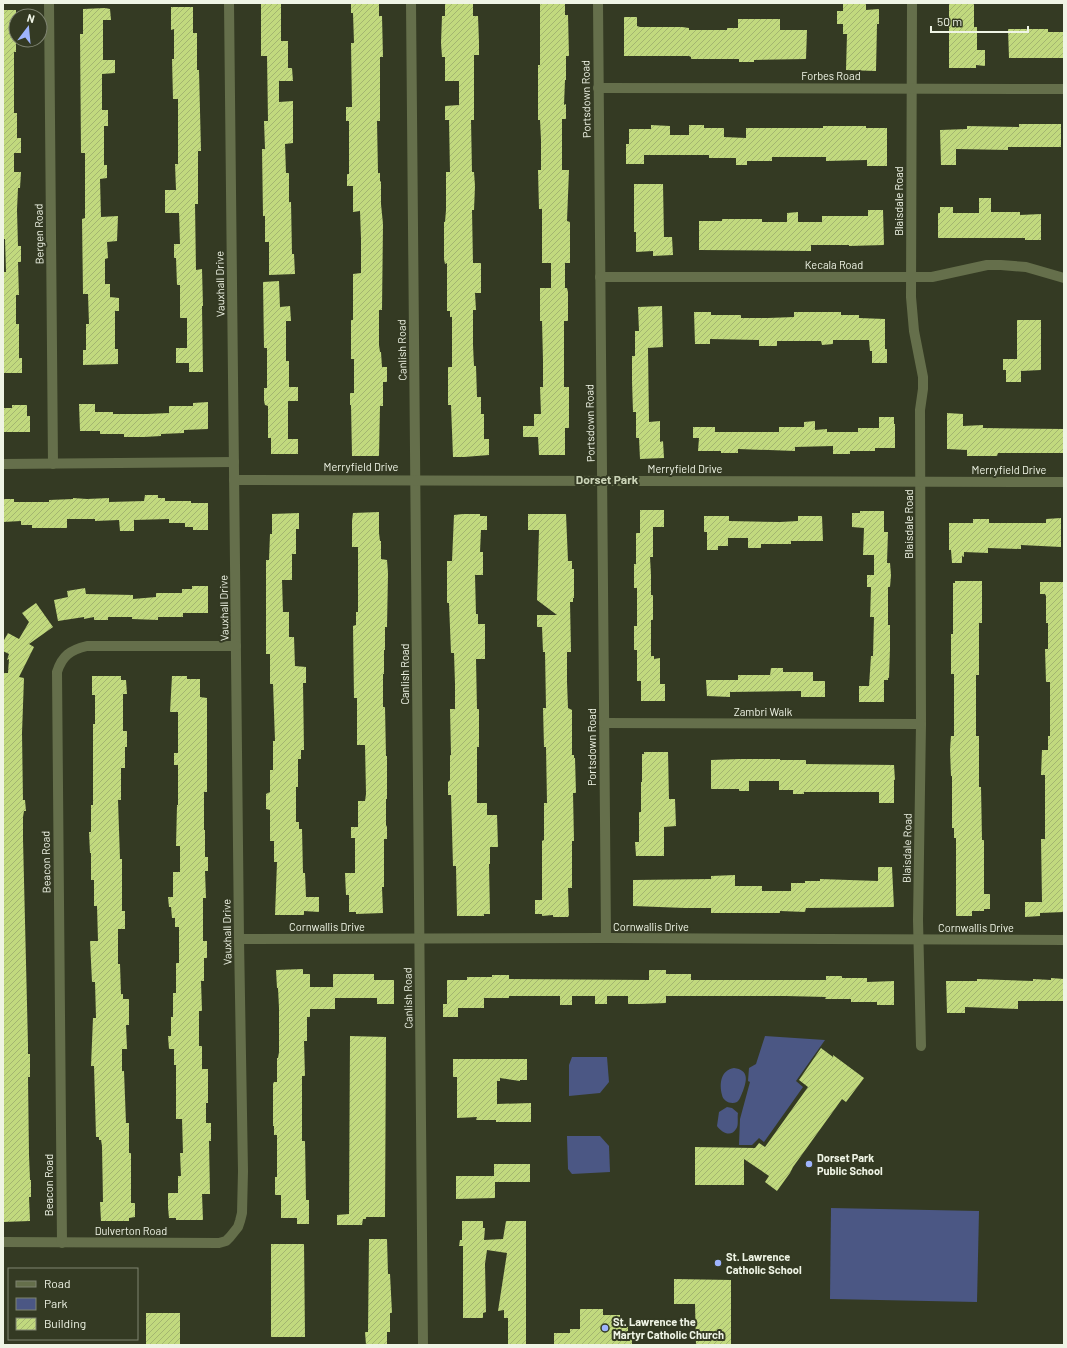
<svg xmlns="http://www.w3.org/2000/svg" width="1067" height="1348" font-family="Barlow,sans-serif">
<defs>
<pattern id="building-hatch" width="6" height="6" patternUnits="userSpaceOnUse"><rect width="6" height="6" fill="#c1d97e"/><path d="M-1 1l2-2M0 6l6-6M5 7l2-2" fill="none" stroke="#a3b570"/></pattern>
</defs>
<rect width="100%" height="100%" fill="#343a23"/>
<!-- park -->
<g fill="#4b5784">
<polygon points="765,1036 825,1040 796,1081 803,1087 764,1142 759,1138 752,1145 739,1145 740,1119 750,1082 748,1081 749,1068 756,1064"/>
<polygon points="572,1057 607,1057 609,1082 600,1093 569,1096 569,1065"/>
<path d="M734,1068C749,1070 747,1080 743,1091C741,1095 740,1100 737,1102C731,1105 723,1101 722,1095C719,1083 721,1070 734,1068Z"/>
<path d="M727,1107L732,1108L738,1113C737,1117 739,1126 736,1129C731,1138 721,1132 717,1126L719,1112Z"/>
<polygon points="567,1136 600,1136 609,1146 610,1172 572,1174 568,1169"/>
<polygon points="831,1208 979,1211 977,1302 830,1299"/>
</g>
<!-- building -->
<g fill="url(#building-hatch)">
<polygon points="261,3 281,3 281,41 288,41 288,68 292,68 293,81 279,81 279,102 293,101 293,143 285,144 286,173 289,173 289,202 291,202 292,254 294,254 295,274 269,275 269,242 265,242 265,216 263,216 262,149 265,149 264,121 268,121 267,56 261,56"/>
<polygon points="351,3 379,3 379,16 382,16 383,57 380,57 380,121 377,121 378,173 380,173 380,182 381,181 381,204 383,224 382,310 379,310 379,345 380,352 381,352 382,367 387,367 387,382 383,382 383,406 380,406 379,456 352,456 351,405 350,405 350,393 354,393 354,359 351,359 351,320 353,320 353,274 361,273 361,239 360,211 353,212 353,186 347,186 347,174 349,174 349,121 346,121 346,107 352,107 351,43 354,43 353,13 351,13"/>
<polygon points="445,3 473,3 473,16 478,16 479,42 479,55 474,55 474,120 471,120 472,172 474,172 475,186 474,210 472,210 473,263 481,263 481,293 475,293 476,310 473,310 473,345 474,366 476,366 477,397 481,397 481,414 484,414 484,439 489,439 489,455 464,457 453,457 451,405 448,405 448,367 452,367 452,317 450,317 450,311 447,311 447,263 445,264 444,259 444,222 445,222 446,210 446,172 450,172 449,120 445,120 445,106 459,105 459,81 445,81 445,57 442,57 441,43 442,16 445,16"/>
<polygon points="540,3 565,3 565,15 568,15 569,56 566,56 566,80 565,80 564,105 566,104 566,119 562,119 562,170 569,170 567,221 570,222 570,263 565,263 565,288 567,288 568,292 568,321 564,321 564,387 569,387 569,428 565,428 565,455 539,455 538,437 523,437 523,426 534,426 534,414 541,414 540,387 543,387 543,361 542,321 540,321 540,288 551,288 551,263 542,263 542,209 539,209 538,170 541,170 541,140 540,120 538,120 538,65 540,65"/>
<polygon points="843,3 866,3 866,10 879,9 879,24 877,24 876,71 846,70 847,34 843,34 843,24 837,24 837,11 843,11"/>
<polygon points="949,3 974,3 974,27 977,27 977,50 985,50 985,66 976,65 976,68 949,68"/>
<polygon points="171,7 193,7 193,33 197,33 197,70 199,70 201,151 198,151 198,204 195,204 196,270 202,269 203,306 202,306 203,372 189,372 189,363 176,363 176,348 187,348 187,318 180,318 180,285 177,285 176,258 174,258 174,244 180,244 179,213 165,213 165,190 176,190 175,164 178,164 178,99 173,99 172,59 174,59 174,29 171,30"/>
<polygon points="105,8 110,9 111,20 103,20 103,60 115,60 115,73 102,74 102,110 108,110 108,126 104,126 104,165 107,165 107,178 100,179 101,217 118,216 117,241 107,242 108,258 105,259 105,284 110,284 110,297 119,298 119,311 115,311 115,349 118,349 118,364 83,365 83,350 86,350 86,324 89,324 88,294 83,294 82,219 85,218 85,153 81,153 80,34 83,34 83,9"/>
<polygon points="3,10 16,10 16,52 14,52 14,113 17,113 17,138 21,138 21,153 14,153 14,172 21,172 20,188 18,188 17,210 18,246 21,246 21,262 18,262 19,295 16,295 16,324 19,324 19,358 22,358 22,373 3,373 3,272 6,272 5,239 3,239"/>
<polygon points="624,17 637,17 637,26 640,27 682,27 689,28 689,30 727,30 727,28 738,28 738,19 780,19 780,30 807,30 806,59 754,60 754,62 739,62 739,59 691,59 691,57 689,56 624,56"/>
<polygon points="1008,29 1048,29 1048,32 1064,32 1064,58 1009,58"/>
<polygon points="1019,124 1061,124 1061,147 1008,147 1008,150 956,149 956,165 941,165 940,130 967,129 967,126 1019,127"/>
<polygon points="651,125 670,126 670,135 689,135 689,125 704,125 704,128 724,128 724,137 746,138 746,128 823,128 823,126 866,126 866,128 887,128 887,166 867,166 867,160 826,161 826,157 772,157 772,161 747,161 747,165 736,165 736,158 709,158 709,155 644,155 644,164 626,164 626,144 629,144 629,129 651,129"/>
<polygon points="634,184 663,184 664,237 672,237 673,255 653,256 653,251 636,252 636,232 634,232"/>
<polygon points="979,198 991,198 991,212 1020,212 1020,215 1041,214 1041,240 1025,240 1025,238 938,238 938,213 940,213 940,207 953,207 953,213 979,213"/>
<polygon points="868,210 883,210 884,245 849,246 849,245 811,245 811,251 699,250 699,221 722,221 722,219 762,219 762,222 787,222 787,213 798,212 798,222 822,222 822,216 868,216"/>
<polygon points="279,281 280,307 290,306 291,321 286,321 286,361 289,361 289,387 298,387 298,401 288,401 288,439 298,439 298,454 271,454 271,438 268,438 268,406 265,405 264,401 264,388 267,388 267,348 264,348 263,282"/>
<polygon points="662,306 663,347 648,348 649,422 660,421 660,442 663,441 664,458 640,459 639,438 636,438 636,412 633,412 632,381 632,356 635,356 635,331 639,331 638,307"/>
<polygon points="694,312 711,312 711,315 741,315 741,318 768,318 794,317 794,312 841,312 841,315 859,315 859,318 885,319 885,349 887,349 887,363 872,363 872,351 870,351 869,340 833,340 833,344 822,345 821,341 777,341 777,346 759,346 759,340 710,339 710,344 695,344"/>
<polygon points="1017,320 1041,320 1041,370 1021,371 1021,382 1006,382 1006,370 1003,370 1003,359 1017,359"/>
<polygon points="208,402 208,429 184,430 184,433 161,434 161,436 144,437 124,437 124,434 100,434 100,431 80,431 79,404 95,404 95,412 113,412 113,414 147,414 169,413 169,406 193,406 193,403"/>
<polygon points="12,405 27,405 27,416 30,416 30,432 3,432 3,408 12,408"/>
<polygon points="947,413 963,414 963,426 983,425 983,428 1064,429 1064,453 998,453 997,456 967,456 967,450 947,449"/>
<polygon points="879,417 894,417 894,424 895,424 895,448 875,448 875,451 850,451 850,454 833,454 833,446 795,447 795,451 738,449 738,453 721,453 721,451 698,451 699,438 693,438 693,427 715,427 715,432 779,432 779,427 804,427 804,422 815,421 815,430 827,429 827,432 858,432 858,428 879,428"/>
<polygon points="145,495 158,495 158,498 165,498 165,501 191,501 191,503 208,503 208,530 193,530 193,527 185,527 185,523 169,523 169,519 134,520 134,531 120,531 119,520 95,521 95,519 67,519 67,528 32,528 32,525 21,525 21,521 3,522 3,499 14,499 14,502 49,502 49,500 73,499 73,498 87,499 109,498 109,502 144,501"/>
<polygon points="640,510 664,510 664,527 653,527 653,557 650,557 651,575 651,595 653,595 653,620 651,620 651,656 654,656 654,659 660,658 660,684 665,684 665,701 641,701 641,681 637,681 637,650 634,650 634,626 637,626 637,588 634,588 634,564 636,564 636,533 640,533"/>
<polygon points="860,511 884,511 884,532 888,532 887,563 890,563 891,575 890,587 888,587 888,625 890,625 890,649 889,678 888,678 888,680 884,680 884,702 859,702 859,686 869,686 871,656 873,656 874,617 870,617 871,587 867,587 867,575 874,575 874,555 863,555 864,528 852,527 852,513 860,513"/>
<polygon points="379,512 379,533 380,541 381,541 381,559 387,560 388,573 387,627 385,627 385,650 384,650 384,674 383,674 383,707 385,707 386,756 387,756 387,799 386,799 386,825 387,827 387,839 384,839 384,887 382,887 383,913 356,914 356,912 349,912 349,895 346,895 345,873 355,873 355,838 351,838 351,827 358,827 358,801 365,801 366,794 365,745 357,745 357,698 354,698 353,626 356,625 356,612 358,612 358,547 352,547 352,521 353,513"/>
<polygon points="299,513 299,529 296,529 296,554 292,554 292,580 282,580 283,612 289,612 289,637 294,637 295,666 306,667 306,683 303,683 304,750 301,750 301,759 298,759 298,787 296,787 296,822 299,822 299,829 302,829 303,873 305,873 306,897 319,897 319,912 304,911 304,915 275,915 277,862 274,862 274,841 270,841 270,810 266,809 266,794 270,792 270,770 273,770 273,741 275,741 273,684 270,684 270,654 266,654 266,560 269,560 270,534 272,534 272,514"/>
<polygon points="463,514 480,514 480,516 487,516 487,530 481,530 480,552 483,552 483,575 475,575 476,614 478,614 478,624 485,624 485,659 476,659 477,709 479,709 479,747 477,747 477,803 487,803 487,815 497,815 498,847 490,847 490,864 489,864 490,914 484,914 484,916 457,916 456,866 453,866 451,795 448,795 448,782 450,780 450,755 451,755 450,709 455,709 455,684 454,653 451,653 449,603 447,603 447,561 452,561 454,515"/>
<polygon points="528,514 566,514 568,561 572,561 572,569 574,569 574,598 573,598 573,602 570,602 571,652 567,652 567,682 568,708 572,710 572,755 574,755 574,758 575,758 576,793 573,793 574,841 572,841 572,888 568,888 569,915 568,917 553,917 553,915 542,916 542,914 535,914 535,900 542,900 542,841 544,840 544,803 547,803 546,747 544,747 543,708 546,708 545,652 543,652 542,627 537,627 537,615 557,615 537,600 539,530 528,530"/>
<polygon points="704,516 729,516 729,521 780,522 798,521 798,516 822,516 823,541 791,541 791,544 761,544 761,548 748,548 748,538 728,538 728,546 718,546 718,550 707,550 707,532 704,532"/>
<polygon points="1061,518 1061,547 1021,545 1021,549 988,548 988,553 964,552 964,557 962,556 962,563 952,563 951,550 949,550 949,523 973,523 973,519 989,519 989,523 1046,523 1046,519"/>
<polygon points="955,581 982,581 982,623 979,623 979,675 976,675 976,736 979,736 979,787 981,787 982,840 984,840 984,894 990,894 990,909 984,909 984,911 972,911 972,916 956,916 956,838 954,838 954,828 952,828 952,776 951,776 950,750 951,736 954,736 954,674 951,674 951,634 953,634 953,583 955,583"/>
<polygon points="1040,582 1064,582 1064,912 1040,913 1040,916 1025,917 1025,902 1042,902 1041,839 1045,839 1045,775 1041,775 1042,750 1048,750 1048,736 1050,736 1050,682 1046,682 1045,649 1048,649 1048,623 1046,623 1046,596 1045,594 1040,594"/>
<polygon points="192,586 208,586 208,613 183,613 183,617 158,617 158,620 132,619 132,617 108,617 108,620 94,620 94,617 84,619 84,617 58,621 54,600 68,597 67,591 85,588 86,594 133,595 133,599 156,597 156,593 182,593 182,589 192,589"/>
<polygon points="36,603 53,627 29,644 34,647 19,677 24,678 22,733 23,800 25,800 26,811 24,811 23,817 23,839 28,1045 28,1054 30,1054 30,1077 28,1077 29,1155 30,1180 31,1180 31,1197 29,1197 30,1221 3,1222 3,673 8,673 9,659 7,660 9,654 3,651 3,642 8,633 19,639 29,622 22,613"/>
<polygon points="771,668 783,668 783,672 813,672 813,681 825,681 825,697 801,697 801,691 730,692 730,697 707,696 706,680 738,680 738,675 770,675"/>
<polygon points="92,676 121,676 121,680 126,680 127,694 123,694 123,731 127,731 127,747 125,747 125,768 121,768 121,800 118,800 120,859 122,859 122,911 125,911 125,929 118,929 118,964 120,964 121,994 123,994 123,999 129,999 129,1025 126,1025 127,1049 122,1049 122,1071 124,1071 126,1123 129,1123 129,1153 131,1153 131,1203 135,1203 135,1217 129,1218 129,1221 101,1221 100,1202 103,1202 102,1146 101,1140 99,1140 99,1137 96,1137 94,1066 91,1066 93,1018 96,1018 95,982 92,982 90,941 98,941 97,906 94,906 94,880 91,880 91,853 90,853 89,832 91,832 91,805 93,805 93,724 95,724 95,695 92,695"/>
<polygon points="172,676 187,676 187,679 200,679 200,697 207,698 207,792 204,792 204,830 205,830 205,857 208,857 208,871 205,871 206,898 203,898 203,941 207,941 207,958 204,958 204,981 201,981 202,1011 199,1011 199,1046 202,1046 202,1069 208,1069 208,1103 206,1103 206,1123 211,1123 211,1141 209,1141 210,1194 202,1194 203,1220 176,1220 176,1218 169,1218 168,1207 168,1193 178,1193 178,1176 181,1176 180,1153 183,1153 182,1119 176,1119 176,1065 174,1065 174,1049 169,1049 168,1036 171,1036 171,1017 173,1017 173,993 176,993 176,963 179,963 179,927 175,927 175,918 172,918 171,907 169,907 168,897 173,897 173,872 180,872 180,846 176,846 177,805 178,805 178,765 174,765 174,753 178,753 178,712 170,712"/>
<polygon points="644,752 668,752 669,799 675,799 676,826 664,827 664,856 636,856 635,842 639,842 639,812 641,812 641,782 642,782 642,754 644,754"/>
<polygon points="739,759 780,759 780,760 806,760 806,764 894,765 895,780 894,780 894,803 879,803 879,792 804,792 804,794 793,794 793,790 779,790 779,781 749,781 749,791 739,791 739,789 711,789 711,760"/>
<polygon points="878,867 892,867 894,907 806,908 805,912 780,911 780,913 711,913 711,908 685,908 633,906 633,880 711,879 711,876 735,875 735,886 762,886 762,891 791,891 791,883 805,883 805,881 820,881 820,879 878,881"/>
<polygon points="303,969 303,974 310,974 310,987 333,987 333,974 374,974 374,980 394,980 394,1004 377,1004 377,998 335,998 335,1009 310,1009 310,1017 307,1017 307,1041 304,1041 305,1076 302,1076 302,1141 305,1141 306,1200 309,1200 309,1224 297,1224 297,1218 281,1218 281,1195 275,1195 275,1177 277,1177 277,1135 274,1135 274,1126 273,1126 273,1084 274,1082 277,1082 277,1058 278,1058 279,1052 279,1008 278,988 277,988 276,970"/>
<polygon points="649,970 666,970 666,974 691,974 691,980 826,980 826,976 842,976 842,978 867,978 867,982 894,981 894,1005 877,1005 877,1002 851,1002 851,999 825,999 826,997 786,996 666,996 666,1003 640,1004 628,1004 628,996 607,996 607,1004 595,1004 595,996 572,996 572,1005 560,1005 560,996 509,996 509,998 484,998 484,1008 458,1008 458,1017 443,1017 443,1004 447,1004 447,980 467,980 467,977 492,977 492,975 509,975 509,979 649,980"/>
<polygon points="1051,978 1064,979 1064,1001 1018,1001 1018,1009 965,1007 965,1013 947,1013 946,981 977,981 977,979 1033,981 1033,979 1051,980"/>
<polygon points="350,1036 386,1037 385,1217 366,1217 366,1219 363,1219 362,1225 337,1225 337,1215 349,1214"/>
<polygon points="821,1048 833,1057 833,1055 864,1078 846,1102 842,1099 793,1167 790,1173 777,1191 765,1182 769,1176 744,1159 744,1185 695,1185 695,1147 755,1148 759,1143 765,1147 808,1087 799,1080"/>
<polygon points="453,1059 527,1059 527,1080 520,1080 520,1081 500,1078 500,1081 497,1081 497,1104 531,1103 531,1122 496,1122 496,1120 476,1120 477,1117 457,1118 457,1077 453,1077"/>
<polygon points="494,1164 530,1164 530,1182 495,1182 495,1198 456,1199 456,1176 494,1176"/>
<polygon points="462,1221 483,1221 483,1228 485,1228 484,1240 503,1239 506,1221 526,1221 526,1345 508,1345 508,1318 504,1318 504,1310 498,1311 507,1253 487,1250 485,1264 486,1312 483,1313 483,1318 463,1318 463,1246 459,1246 460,1240 462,1240"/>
<polygon points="369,1239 387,1239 388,1274 390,1274 392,1313 390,1313 390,1332 387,1332 387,1345 366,1345 365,1332 368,1332"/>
<polygon points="271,1244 304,1244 305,1337 271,1337"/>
<polygon points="674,1279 731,1280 731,1345 696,1345 695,1304 674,1304"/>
<polygon points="580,1309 603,1309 603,1315 620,1315 620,1327 628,1327 628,1332 632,1336 632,1345 554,1345 554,1333 570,1333 570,1329 580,1329"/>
<rect x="146" y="1313" width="34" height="32"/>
</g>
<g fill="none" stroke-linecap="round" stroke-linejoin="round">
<!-- street -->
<g stroke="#656f4b" stroke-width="10">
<polyline points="49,3 53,464"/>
<polyline points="411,3 423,1345"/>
<polyline points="598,3 606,938"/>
<polyline points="912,3 911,297 914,331 923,377 923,389 920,410 921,724 918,920 921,1046"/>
<polyline points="598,88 1064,89"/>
<polyline points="600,277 932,277 987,265 1001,265 1026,267 1064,278"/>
<polyline points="3,464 234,462"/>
<polyline points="234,480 1064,482"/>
<polyline points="604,723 921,724"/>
<polyline points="239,939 606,938 1064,940"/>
<polyline points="3,1242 219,1243 226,1241 230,1237 238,1227 240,1221 242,1213 243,1171 239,939 229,3"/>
<path d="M62,1243L57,672C62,656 70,650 87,646H236"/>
</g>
</g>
<!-- markers -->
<g fill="#9eb4fd" stroke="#343a23" stroke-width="1.5">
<circle cx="809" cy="1164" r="4"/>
<circle cx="718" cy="1263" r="4"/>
<circle cx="605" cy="1328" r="4"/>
</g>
<g text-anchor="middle" stroke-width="4" stroke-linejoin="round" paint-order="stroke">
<!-- street labels -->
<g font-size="11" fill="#eff4e5" stroke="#343a23">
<text x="831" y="80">Forbes Road</text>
<text transform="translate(586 99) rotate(-91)" y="4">Portsdown Road</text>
<text transform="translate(899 201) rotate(-90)" y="4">Blaisdale Road</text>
<text transform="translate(39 234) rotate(-91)" y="4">Bergen Road</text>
<text x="834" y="269">Kecala Road</text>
<text transform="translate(220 284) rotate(-91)" y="4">Vauxhall Drive</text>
<text transform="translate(402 350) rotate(-91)" y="4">Canlish Road</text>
<text transform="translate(590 423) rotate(-91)" y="4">Portsdown Road</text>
<text x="361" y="471">Merryfield Drive</text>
<text x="685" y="473">Merryfield Drive</text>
<text x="1009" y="474">Merryfield Drive</text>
<text transform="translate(909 524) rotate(-90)" y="4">Blaisdale Road</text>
<text transform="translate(224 608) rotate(-91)" y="4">Vauxhall Drive</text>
<text transform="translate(405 674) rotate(-90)" y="4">Canlish Road</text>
<text x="763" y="716">Zambri Walk</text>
<text transform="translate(592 747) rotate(-90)" y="4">Portsdown Road</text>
<text transform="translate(907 848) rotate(-89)" y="4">Blaisdale Road</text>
<text transform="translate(46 862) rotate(-91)" y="4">Beacon Road</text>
<text x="327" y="931">Cornwallis Drive</text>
<text x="651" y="931">Cornwallis Drive</text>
<text x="976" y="932">Cornwallis Drive</text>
<text transform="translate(227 932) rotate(-91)" y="4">Vauxhall Drive</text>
<text transform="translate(408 998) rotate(-91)" y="4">Canlish Road</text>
<text transform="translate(49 1185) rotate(-90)" y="4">Beacon Road</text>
<text x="131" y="1235">Dulverton Road</text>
</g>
<!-- poi labels -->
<g font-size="11" font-weight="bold" fill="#eff4e5" stroke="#343a23" text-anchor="start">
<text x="817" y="1162">Dorset Park<tspan x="817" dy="13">Public School</tspan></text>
<text x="726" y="1261">St. Lawrence<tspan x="726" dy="13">Catholic School</tspan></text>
<text x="613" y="1326">St. Lawrence the<tspan x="613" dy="13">Martyr Catholic Church</tspan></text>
</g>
<!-- neighbourhood labels -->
<g font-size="12" font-weight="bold" fill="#cbd4b7" stroke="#343a23">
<text x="607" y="484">Dorset Park</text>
</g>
</g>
<!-- border -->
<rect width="1067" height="1348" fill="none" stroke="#eff4e5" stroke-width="8"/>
<!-- legend -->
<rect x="8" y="1268" width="130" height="72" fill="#343a23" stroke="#7f8471"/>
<rect x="16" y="1281" width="20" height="6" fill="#656f4b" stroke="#7f8471"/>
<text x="44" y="1288" font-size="12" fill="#eff4e5">Road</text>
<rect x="16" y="1298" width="20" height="12" fill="#4b5784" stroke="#7f8471"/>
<text x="44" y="1308" font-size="12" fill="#eff4e5">Park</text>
<rect x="16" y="1318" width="20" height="12" fill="url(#building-hatch)" stroke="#7f8471"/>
<text x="44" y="1328" font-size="12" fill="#eff4e5">Building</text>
<!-- north arrow -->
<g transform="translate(28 28) rotate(16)"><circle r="19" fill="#343a23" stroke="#7f8471"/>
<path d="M0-3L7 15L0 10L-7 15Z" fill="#9eb4fd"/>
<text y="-6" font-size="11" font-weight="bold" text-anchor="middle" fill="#eff4e5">N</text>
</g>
<!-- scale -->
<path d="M931 26v6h97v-6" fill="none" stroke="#eff4e5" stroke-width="2"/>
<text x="937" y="26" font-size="12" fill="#eff4e5" stroke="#343a23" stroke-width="3" paint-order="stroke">50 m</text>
</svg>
